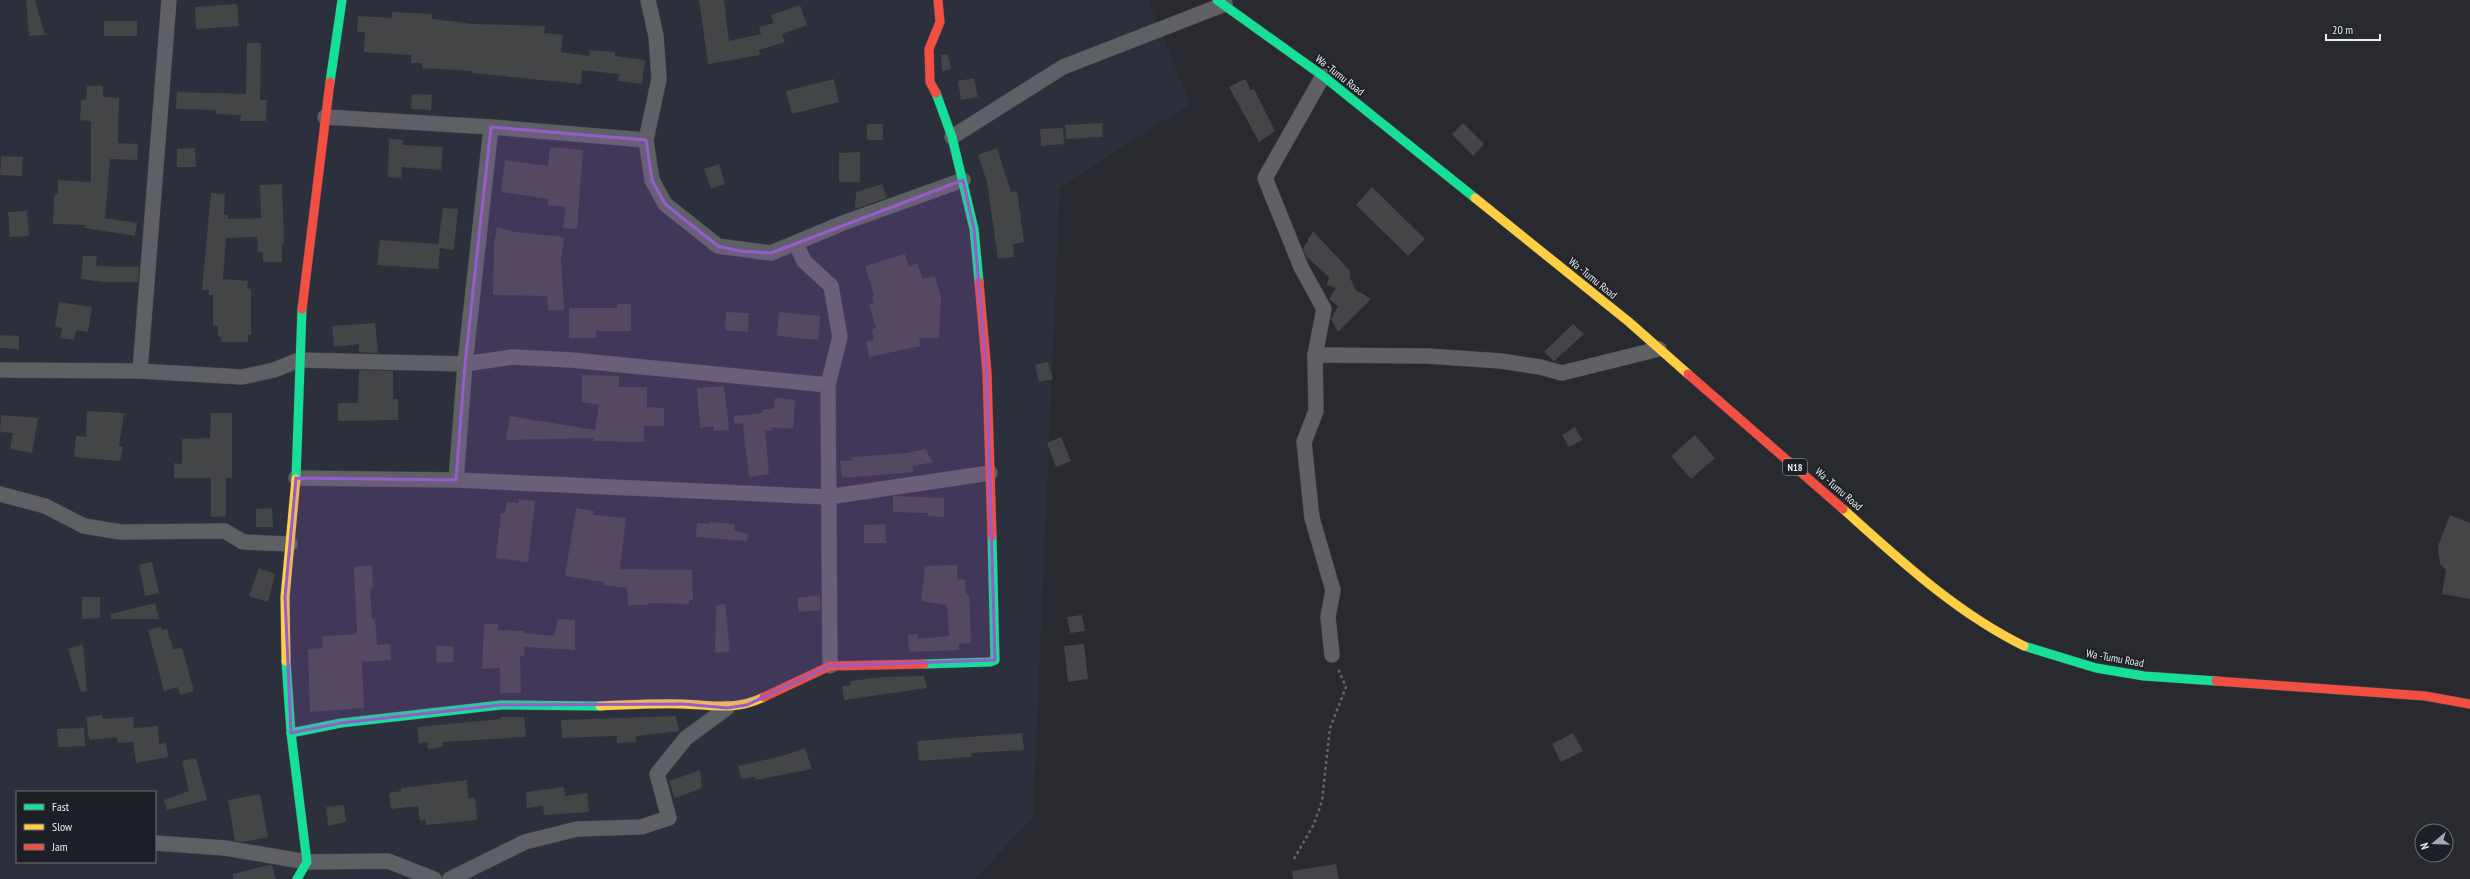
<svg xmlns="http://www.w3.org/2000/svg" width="2470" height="879" font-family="'PT Sans Narrow',sans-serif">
<rect width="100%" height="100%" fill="#292a2f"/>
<!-- built -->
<path fill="#2c2f3c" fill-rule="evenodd" d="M0,0H1148L1190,104L1060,187L1033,817L975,879H0ZM17,792H155V862H17Z"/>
<!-- building -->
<g fill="#444546">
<polygon points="26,0 35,0 45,35 29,36"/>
<polygon points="699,0 724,0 729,41 761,34 759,27 774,23 771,15 800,5 807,25 782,34 785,42 759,50 760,55 708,64"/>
<polygon points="237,4 239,26 196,29 195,7"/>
<polygon points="392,12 432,14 432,19 474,24 545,26 544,33 563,35 561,52 589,56 590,50 615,52 615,56 645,60 642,84 618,81 619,74 582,70 581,84 472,73 473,71 422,68 422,63 411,63 411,55 364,52 365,32 357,32 358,16 392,18"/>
<rect x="104" y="21" width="33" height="15"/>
<polygon points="247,43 261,43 260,100 267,100 266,121 240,121 241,115 216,114 216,110 176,109 177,92 246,94"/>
<polygon points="948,54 951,69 942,71 941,55"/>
<polygon points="974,78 978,97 961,100 958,81"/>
<polygon points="834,79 839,102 792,114 786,91"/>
<polygon points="1245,79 1251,90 1254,89 1275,131 1259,142 1229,87"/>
<polygon points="87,86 103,86 103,97 119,98 118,143 138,144 137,160 110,159 105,218 137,223 135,236 85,228 85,225 53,224 54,196 58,193 58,180 91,182 91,121 80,120 81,100 86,100"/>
<polygon points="412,94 432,95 431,110 411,109"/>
<polygon points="1102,123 1103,137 1066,139 1065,125"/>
<polygon points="1463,123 1484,144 1473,156 1452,134"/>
<rect x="867" y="124" width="16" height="16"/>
<polygon points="1063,128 1064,144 1041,146 1040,129"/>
<polygon points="389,139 403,140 403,145 443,147 441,170 402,167 401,178 388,177"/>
<polygon points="550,147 583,150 577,229 563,228 566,207 548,205 548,199 501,192 505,160 548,166"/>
<polygon points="195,148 196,167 177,167 177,149"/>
<polygon points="997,148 1011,192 1017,191 1024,242 1013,244 1014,257 998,259 987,182 978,155"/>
<polygon points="860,152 860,182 839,182 839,153"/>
<polygon points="1,156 23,157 22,176 0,175"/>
<polygon points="719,164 725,184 711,189 704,169"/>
<polygon points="282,184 284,244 282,244 282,262 263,262 263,252 258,252 257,237 226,238 223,279 248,281 247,288 251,289 251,335 248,335 248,342 221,342 221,337 218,336 218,326 213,326 213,295 209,295 209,290 202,290 211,193 225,194 224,214 228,215 228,219 261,218 260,185"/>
<polygon points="882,184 887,198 855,209 856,192"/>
<polygon points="1372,187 1425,239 1408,256 1356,205"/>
<polygon points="443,208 458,209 454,250 440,248 438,269 377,265 380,240 438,244"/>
<polygon points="27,211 29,236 10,237 8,212"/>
<polygon points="497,227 514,232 564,237 561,261 564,310 548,310 547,296 493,295 494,245"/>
<polygon points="1313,231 1350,271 1350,278 1356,290 1371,299 1338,332 1331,319 1338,306 1329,299 1336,288 1327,285 1329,277 1307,257 1303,249"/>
<polygon points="905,254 909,267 917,263 923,279 935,276 941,298 939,338 919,338 921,346 869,357 866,342 874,340 872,329 876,328 869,304 874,303 872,296 874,295 865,266"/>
<polygon points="83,256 97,256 96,266 139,267 138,282 103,282 81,279"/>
<polygon points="59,302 92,307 88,332 76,330 74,340 60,338 62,328 55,327"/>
<polygon points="617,304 631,304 631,331 596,331 596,338 569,338 569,308 617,308"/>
<polygon points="726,312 749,313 748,332 725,330"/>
<polygon points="779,312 820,316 818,340 777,336"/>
<polygon points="375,323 378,353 359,352 359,344 334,347 332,326"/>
<polygon points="1573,324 1584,334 1554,361 1544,352"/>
<polygon points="0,335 19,336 19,349 0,348"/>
<polygon points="1048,362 1053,379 1039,382 1035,365"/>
<polygon points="359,370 393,371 393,399 398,399 398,420 338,421 338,403 358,403"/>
<polygon points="582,375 619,376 619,387 647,387 647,407 664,408 664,426 644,426 644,442 593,441 594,438 506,440 510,416 595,430 599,405 582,402"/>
<polygon points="724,386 729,430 714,431 713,426 700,428 697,388"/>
<polygon points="775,398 795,400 793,429 772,427 773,430 765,431 769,474 749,477 743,424 734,423 734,416 763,413 763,410 774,408"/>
<polygon points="87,411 124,413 119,446 123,447 120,461 74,457 76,436 86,437"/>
<polygon points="211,413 232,413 232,478 226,478 226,516 211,517 211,478 174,478 174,463 182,464 182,439 210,438"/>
<polygon points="1,415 38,418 32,453 10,449 13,433 0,432"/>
<polygon points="1575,427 1582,440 1569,447 1562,435"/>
<polygon points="1695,435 1715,458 1691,479 1671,456"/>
<polygon points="1061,437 1071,461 1056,467 1047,443"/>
<polygon points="925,449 933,462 913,466 913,472 842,478 840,461 853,460 852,457 907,453"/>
<polygon points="893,496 944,498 944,517 927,516 928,513 893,512"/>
<polygon points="519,499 535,501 528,562 496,558 501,513 505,513 507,502 518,503"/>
<polygon points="272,508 273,527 256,527 256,509"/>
<polygon points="576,508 594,511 593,515 626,518 620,569 692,570 693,600 689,600 689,604 648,603 648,605 628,605 627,588 604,585 604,582 565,576"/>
<polygon points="2450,515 2470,523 2470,599 2442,594 2446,570 2440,564 2438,546"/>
<polygon points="710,522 735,524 734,530 748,534 747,541 696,537 697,523 710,524"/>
<polygon points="885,524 886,543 864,543 864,525"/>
<polygon points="152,562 159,593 145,596 139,565"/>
<polygon points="372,565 373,588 370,589 372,619 375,619 377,645 390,644 391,660 362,662 364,708 310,712 308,649 323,648 322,636 357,634 354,567"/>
<polygon points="957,565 957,580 965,579 966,595 969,595 971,643 959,644 959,650 909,652 908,635 917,634 918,639 949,636 947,605 921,601 925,566"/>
<polygon points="259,568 275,574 268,602 249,596"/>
<polygon points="820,595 821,610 799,612 797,598"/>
<polygon points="82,597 100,597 100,618 82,619"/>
<polygon points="155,603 159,619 111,619 111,614"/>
<polygon points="725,604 730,651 715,653 716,605"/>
<polygon points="1082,615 1085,631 1070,633 1067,617"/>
<polygon points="558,619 575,620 575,650 524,647 525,656 520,656 521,693 500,693 500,668 482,669 484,624 498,624 498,630 524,631 524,633 554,636"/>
<polygon points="161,627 162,630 167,629 173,649 182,648 194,691 180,695 178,687 164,691 148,630"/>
<polygon points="83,644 87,691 81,692 68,649"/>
<polygon points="1084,644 1088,679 1068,682 1064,646"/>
<polygon points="436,646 453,646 454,662 437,663"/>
<polygon points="924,676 927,688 844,700 842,686 851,685 850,681 882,677"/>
<polygon points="102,715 103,719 133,717 134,728 158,726 159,744 166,743 168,757 136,763 133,742 118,743 117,737 89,740 86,717"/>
<polygon points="676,716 679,731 636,736 636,742 617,743 617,736 562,738 561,720"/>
<polygon points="501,717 524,717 526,737 443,742 443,747 428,749 427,742 419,743 417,727 501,719"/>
<polygon points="84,728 85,746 58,747 57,729"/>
<polygon points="1022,733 1024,750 971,753 972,757 919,761 917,741"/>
<polygon points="1573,733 1583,751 1561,762 1552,744"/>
<polygon points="805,748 812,769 756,780 755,777 741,779 738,766 782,756"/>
<polygon points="196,758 207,800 167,810 164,800 189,791 182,761"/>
<polygon points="700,770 702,788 675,798 669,781"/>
<polygon points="467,780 468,798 475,798 477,820 426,825 426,820 420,821 418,806 391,809 389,793 401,791 401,788"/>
<polygon points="564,787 565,796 587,793 589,812 544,815 543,806 527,808 526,792"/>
<polygon points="260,794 268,837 243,842 235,841 228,800"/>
<polygon points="344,805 346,822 328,826 326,807"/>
<polygon points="1336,864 1339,879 1293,879 1292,871"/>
<polygon points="269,865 272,865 276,879 233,879 233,874"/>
</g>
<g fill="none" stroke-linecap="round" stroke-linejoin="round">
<defs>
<g id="street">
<polyline points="648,0 656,36 659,79 646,140 652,180 665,204 718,246 771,253 843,223 963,180"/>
<polyline points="1323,76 1265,178 1301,267 1324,309 1315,355 1316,411 1304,442 1312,518 1333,590 1328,617 1332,655"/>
<polyline points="325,117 491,127 646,140"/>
<polyline points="952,137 1063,67 1225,4"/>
<polyline points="796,244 804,261 831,286 840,337 828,385 830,666"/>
<polyline points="1315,355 1427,356 1501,361 1540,367 1562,373 1659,349"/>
<polyline points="0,370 140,371 242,377 274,370 299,360 465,364 512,357 571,360 828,385"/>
<polyline points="140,371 169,0"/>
<polyline points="296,478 456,480 828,497 990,473"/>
<polyline points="456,480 465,364 491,127"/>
<polyline points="0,494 45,506 84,526 121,532 225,531 243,542 290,544"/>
<polyline points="155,843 225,848 307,862 388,861 434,879"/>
<polyline points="450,879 525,842 577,829 641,827 669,818 657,774 686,738 727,708"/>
</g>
<g id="fast">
<polyline points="1217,0 1323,76 1475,198"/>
<polyline points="330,82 342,0"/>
<polyline points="936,93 952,137 974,229 979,282"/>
<polyline points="296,479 302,309"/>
<polyline points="2024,646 2096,668 2144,676 2216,681"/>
<polyline points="286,661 291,733 307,862 297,879"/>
<polyline points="924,664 990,662 995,660 992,536"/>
<polyline points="291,733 341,723 501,705 600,706"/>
</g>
<g id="slow">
<polyline points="1475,198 1629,322 1688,374"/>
<path d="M1843,509C1900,560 1955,612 2024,646"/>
<polyline points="286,661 285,597 296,479"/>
<path d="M600,706C628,705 656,703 683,704C715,705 734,711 764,697"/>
</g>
<g id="jam">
<polyline points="936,93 930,82 929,49 940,22 938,0"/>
<polyline points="979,282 987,373 992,536"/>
<polyline points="302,309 330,82"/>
<polyline points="1688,374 1843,509"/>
<polyline points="2216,681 2425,696 2470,704"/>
<polyline points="764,697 830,666 924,664"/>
</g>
</defs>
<!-- street casing -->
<use href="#street" stroke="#46464b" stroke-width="16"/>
<!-- fast casing -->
<use href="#fast" stroke="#46464b" stroke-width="10"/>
<!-- slow casing -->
<use href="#slow" stroke="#46464b" stroke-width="10"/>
<!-- jam casing -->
<use href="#jam" stroke="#46464b" stroke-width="10"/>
<!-- path -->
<polyline stroke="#66666a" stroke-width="2.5" stroke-dasharray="3 3" stroke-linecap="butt" points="1294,859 1314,824 1322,801 1330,728 1346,687 1338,669"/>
<!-- street -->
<use href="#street" stroke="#5f6065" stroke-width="15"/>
<!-- fast -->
<use href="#fast" stroke="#16e098" stroke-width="9"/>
<!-- slow -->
<use href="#slow" stroke="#ffcf43" stroke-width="9"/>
<!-- jam -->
<use href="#jam" stroke="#f24e42" stroke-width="9"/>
</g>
<!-- marked area -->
<path fill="#975ccc" fill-opacity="0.2" stroke="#975ccc" stroke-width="3" stroke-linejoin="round" d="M491,127L646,140L652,180L665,204L718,246L740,251L771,253L963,180L974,229L987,373L995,660L830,666L747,705L727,708L683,704L501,705L341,723L291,733L285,597L296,478L456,480L465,364Z"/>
<g text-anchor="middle" stroke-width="3.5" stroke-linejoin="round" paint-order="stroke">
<!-- shield labels -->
<rect fill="#1d1f27" stroke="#adaeb5" stroke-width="1" x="1783" y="459" width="24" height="16" rx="3"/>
<g font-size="10" font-weight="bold" fill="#ebecf2">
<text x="1795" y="471">N18</text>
</g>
<!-- street labels -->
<g font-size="11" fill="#ebecf2" stroke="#1d1f27">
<text transform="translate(1340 75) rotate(38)" y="4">Wa -Tumu Road</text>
<text transform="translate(1593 278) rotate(39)" y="4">Wa -Tumu Road</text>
<text transform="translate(1839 489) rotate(41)" y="4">Wa -Tumu Road</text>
<text transform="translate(2115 658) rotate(10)" y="4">Wa -Tumu Road</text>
</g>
</g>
<!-- legend -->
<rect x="16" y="791" width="140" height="72" fill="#1d1f27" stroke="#6f7178"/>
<rect x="24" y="804" width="20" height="6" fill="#16e098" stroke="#6f7178"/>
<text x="52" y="811" font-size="12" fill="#ebecf2">Fast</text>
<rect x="24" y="824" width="20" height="6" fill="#ffcf43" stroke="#6f7178"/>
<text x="52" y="831" font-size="12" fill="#ebecf2">Slow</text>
<rect x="24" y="844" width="20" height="6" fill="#f24e42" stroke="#6f7178"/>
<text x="52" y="851" font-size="12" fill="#ebecf2">Jam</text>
<!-- north arrow -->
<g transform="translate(2434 843) rotate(251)"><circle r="19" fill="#1d1f27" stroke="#6f7178"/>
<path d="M0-3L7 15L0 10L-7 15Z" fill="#a7a8ae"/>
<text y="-6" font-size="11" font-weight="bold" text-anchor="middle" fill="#ebecf2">N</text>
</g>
<!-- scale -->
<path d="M2326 34v6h54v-6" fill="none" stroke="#ebecf2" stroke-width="2"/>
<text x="2332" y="34" font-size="12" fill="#ebecf2" stroke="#1d1f27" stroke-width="3" paint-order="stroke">20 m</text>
</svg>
